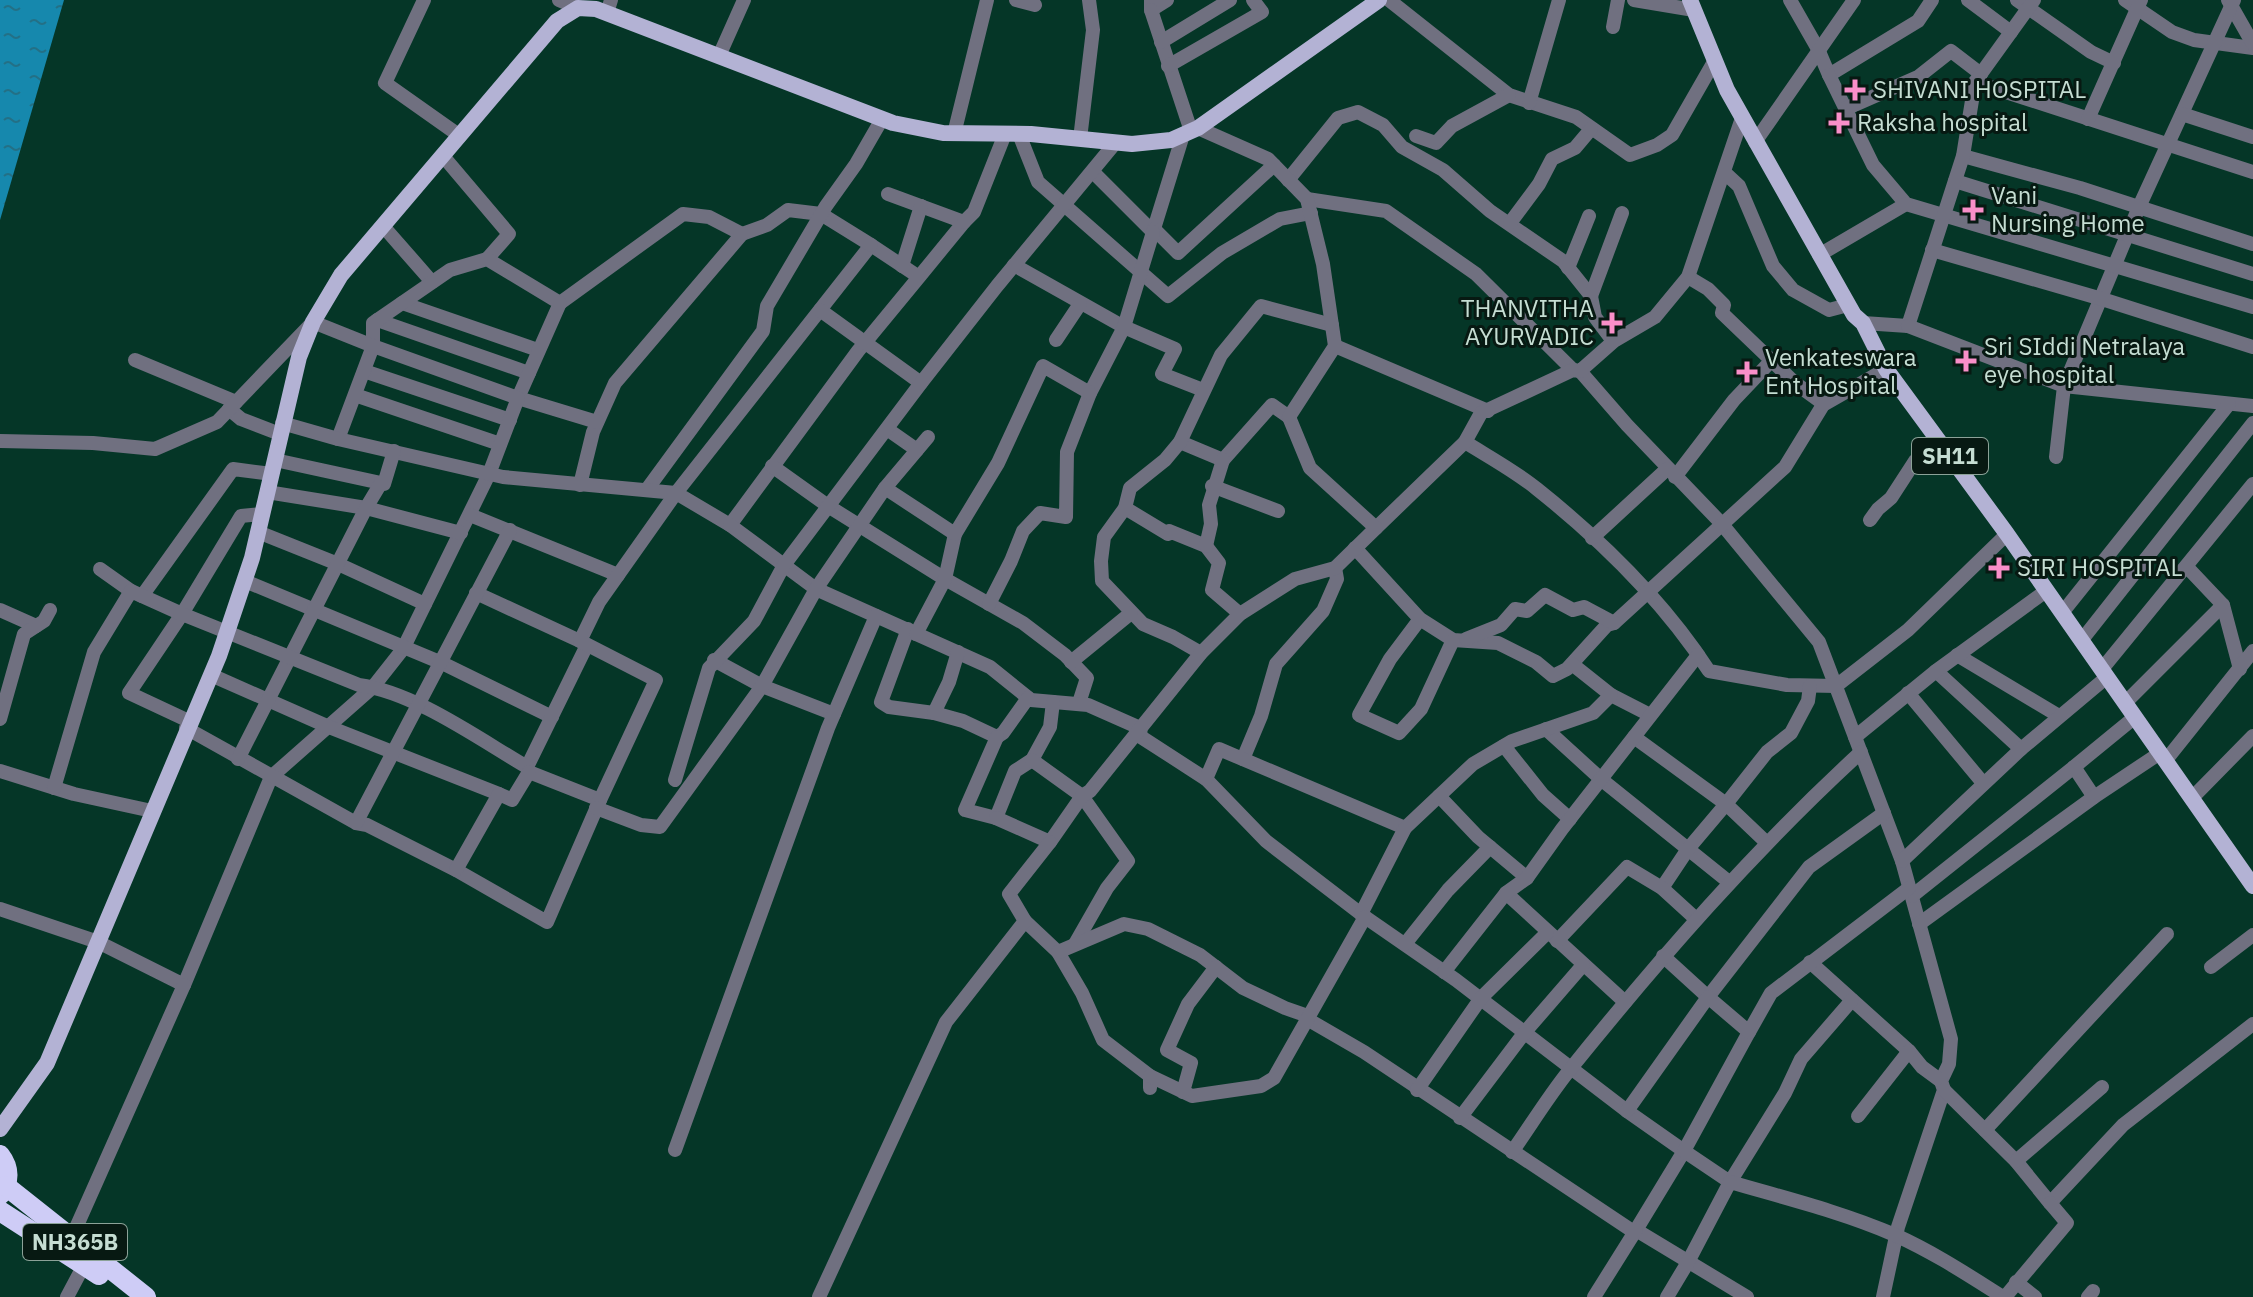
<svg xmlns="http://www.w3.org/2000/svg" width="2253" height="1297" font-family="'IBM Plex Sans',sans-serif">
<defs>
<pattern id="water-ripples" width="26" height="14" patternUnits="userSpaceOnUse" patternTransform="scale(2)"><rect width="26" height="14" fill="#1688ad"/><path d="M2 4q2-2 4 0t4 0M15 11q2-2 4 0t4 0" fill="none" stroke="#237086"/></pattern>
</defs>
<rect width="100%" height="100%" fill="#053627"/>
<!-- water -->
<polygon fill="url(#water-ripples)" points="0,0 64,0 0,220"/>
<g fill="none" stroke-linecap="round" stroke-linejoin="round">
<!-- minor -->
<g stroke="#707080" stroke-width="14">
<polyline points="424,0 385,83 460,136"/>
<polyline points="559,0 578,8"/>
<polyline points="1016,0 1035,5"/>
<polyline points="1151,0 1151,10 1167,0"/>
<polyline points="1389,0 1509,95 1576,117 1630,155 1657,145 1672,135 1715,60"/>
<polyline points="1634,0 1694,10"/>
<polyline points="1790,0 1818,49 1829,75 1918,21 1932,0"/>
<polyline points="1968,0 2011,32"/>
<polyline points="2017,0 2091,52 2114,63"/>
<polyline points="2125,0 2172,32 2194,40 2253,48"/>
<polyline points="2228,0 2253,44"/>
<polyline points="2234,0 2139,207 2064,386 2253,406"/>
<polyline points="1151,10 1191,131"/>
<polyline points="607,13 611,0"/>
<polyline points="1613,27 1618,0"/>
<polyline points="1161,42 1230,0"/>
<polyline points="719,56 744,0"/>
<polyline points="1168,66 1262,12 1253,0"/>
<polyline points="1829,75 1873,165 1906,204 2253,307"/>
<polyline points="1975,82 2253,172"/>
<polyline points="1529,103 1559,0"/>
<polyline points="1845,109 1918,77 1951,51 1981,74"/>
<polyline points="2182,114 2253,137"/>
<polyline points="2088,119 2141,0"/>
<polyline points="954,134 987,0"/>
<polyline points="1019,134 1038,182 1168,296 1222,253 1280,219 1311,213"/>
<polyline points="1416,136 1436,143 1452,126 1509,95"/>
<polyline points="1080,139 1093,30 1089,0"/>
<polyline points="1755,142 1854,0"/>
<polyline points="443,156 509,234 487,259"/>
<polyline points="1963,156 2080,188 2253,244"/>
<polyline points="1093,172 1153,232 1183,135"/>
<polyline points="1725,173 1739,186 1773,266 1793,290 1829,310 1848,305"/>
<polyline points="1288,180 1338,118 1358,112 1383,125 1402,147 1443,170 1490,211 1563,261 1591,296 1595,317 1613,341"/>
<polyline points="1955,181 2253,274"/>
<polyline points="888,194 964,222 919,277 871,245 676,493 730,525 858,351 919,277"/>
<polyline points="1307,199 1386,211 1476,274 1573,370"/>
<polyline points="964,222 974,212 1005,134"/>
<polyline points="1510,223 1539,184 1552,159 1575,148 1591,129"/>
<polyline points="383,226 432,282"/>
<polyline points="1154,229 1178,253 1274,165"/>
<polyline points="742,234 767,225 788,210 821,214 871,245"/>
<polyline points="1932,250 2102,299 2253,347"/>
<polyline points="1819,255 1906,204"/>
<polyline points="1014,265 1124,327 1175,349 1162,374 1203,390"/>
<polyline points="902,266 921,206"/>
<polyline points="1568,268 1589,216"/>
<polyline points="1688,277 1708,289 1724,305 1722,313 1795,383 1824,404"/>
<polyline points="1591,296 1622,213"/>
<polyline points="402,303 538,350"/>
<polyline points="560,303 683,214 709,217 742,234 615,383 593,432 580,485"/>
<polyline points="820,310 921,383"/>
<polyline points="377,320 529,373"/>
<polyline points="1863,323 1908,326 1963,156 1975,82 2034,0"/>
<polyline points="1908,326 2064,386 2056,457"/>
<polyline points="1056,340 1080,304"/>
<polyline points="1335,346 1488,411"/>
<polyline points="135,360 236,402"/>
<polyline points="364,371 510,420"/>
<polyline points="1580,371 1627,425 1721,523 1819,642 1902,861 1951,1039 1949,1064 1941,1081 1944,1090 1898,1227 1883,1297"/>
<polyline points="355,395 500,444"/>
<polyline points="229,409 241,419 280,434"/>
<polyline points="887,429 917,450"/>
<polyline points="338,439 373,346 373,323 450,270 487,259 560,303 518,398 597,422"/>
<polyline points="0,441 93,443 155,449 217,422 313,322 373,346 518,398 489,474 403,649 373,687 271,777 184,985 98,942 0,909"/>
<polyline points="1180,442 1223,460 1272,405 1289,417"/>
<path d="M1465,442C1489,457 1515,471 1537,489C1601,540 1664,602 1709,671L1787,685L1836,686L1908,630L2007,534"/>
<polyline points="275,460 381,483"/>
<polyline points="772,466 828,506 945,579 1023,623 1065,655 1087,678 1079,703"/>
<polyline points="1675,477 1734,400 1771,361"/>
<polyline points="1212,486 1278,511"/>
<polyline points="648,488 763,331 767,306 826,206 856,164 882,119"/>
<polyline points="885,488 928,437"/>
<polyline points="267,492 366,508 461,533"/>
<polyline points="1125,508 1168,534 1169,531 1206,546 1219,563 1212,590 1240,614"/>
<polyline points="470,515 618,575"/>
<polyline points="1870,520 1878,509 1891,498 1915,461 1939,441"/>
<polyline points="730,525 816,589 990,667 1031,700 1088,705 1140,728 1141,737 1206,779 1266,841 1365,917 1456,980 1627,1111 1684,1151 1636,1230 1747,1297"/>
<polyline points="1376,528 1465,442 1481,413 1573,370 1580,371 1614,341 1655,317 1688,277 1742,118"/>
<polyline points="258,532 338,564 425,604"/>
<polyline points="1592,538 1667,469"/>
<polyline points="1206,546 1211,524 1209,505 1223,460"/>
<polyline points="1355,548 1420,619 1453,640 1498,643 1536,662 1553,676 1567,669 1607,625 1614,623 1785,467 1823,405 1886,369"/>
<polyline points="2187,567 2223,605 2240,669"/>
<polyline points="100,569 131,591"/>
<polyline points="245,581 442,663 552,717"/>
<polyline points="476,593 580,641"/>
<polyline points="142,596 233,469 272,474"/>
<polyline points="989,604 1011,561 1023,531 1040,513 1066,517 1067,452 1090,393 1124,327 1153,232"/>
<polyline points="0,610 36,626"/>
<polyline points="2062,613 2229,404"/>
<polyline points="1420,619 1390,659 1359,715 1399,733 1421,709 1453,640"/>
<polyline points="908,629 881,702 889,707 934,713"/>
<polyline points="916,634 945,579 955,534"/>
<polyline points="1466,639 1501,625 1515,609 1527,611 1545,595 1573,610 1584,607 1614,623"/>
<polyline points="2081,641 2253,423"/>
<polyline points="587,645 527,767 529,772 600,800"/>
<polyline points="958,652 949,682 934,713 963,721 997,737 1003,733 1028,698"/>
<polyline points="1201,653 1173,637 1143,624 1102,581 1101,561 1104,537 1125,508 1130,488 1165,460 1180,442 1221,355 1261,306 1332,325"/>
<polyline points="1957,655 2059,716"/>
<polyline points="714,660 762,686 834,714"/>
<polyline points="1071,662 1131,613"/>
<polyline points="2102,669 2253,484"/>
<polyline points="1936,671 2021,749"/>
<polyline points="211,675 329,727 499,794"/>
<polyline points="1908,693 1983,783"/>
<polyline points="1611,695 1650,715"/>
<polyline points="2125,703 2223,605"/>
<polyline points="0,719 24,634 44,621 50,610"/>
<polyline points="191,722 129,693 182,614 241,516 262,514"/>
<polyline points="186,728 356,823 367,825 456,870 547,922 600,800 656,680 580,641 599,602 676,493 503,477 338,439 282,423"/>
<polyline points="1546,729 1602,780 1729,882"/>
<polyline points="997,737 965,810 996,818 1015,771 1032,760 1050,727 1053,702"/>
<polyline points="1634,737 1726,804 1767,752 1791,733 1808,701 1810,686"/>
<polyline points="1855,737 1936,671 2046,591"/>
<polyline points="1504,746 1543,795 1570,819"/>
<polyline points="238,759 366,508 381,483 384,484 394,451"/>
<polyline points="1243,759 1261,716 1276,664 1323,611 1337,579 1335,568"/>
<polyline points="1032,760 1082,796 1128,861 1107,888 1075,944"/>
<polyline points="2166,760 2253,651"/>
<polyline points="2074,767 2135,717"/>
<polyline points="0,771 74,794 152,811"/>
<polyline points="1206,779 1219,749 1405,828"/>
<polyline points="675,780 709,668 754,621 784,565 921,383 997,286 1116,142"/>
<path d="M54,788L94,652L131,591L182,614L359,685C414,692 479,739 527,767"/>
<polyline points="1439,796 1478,837 1527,878"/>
<polyline points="2192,798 2253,736"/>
<polyline points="596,808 641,825 660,827 762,686 816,589 885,488 955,534 998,463 1043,366 1090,393"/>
<polyline points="996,818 1050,842 1082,796 1090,791 1201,653 1240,614 1295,579 1335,568 1376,528 1310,468 1289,417 1335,346 1323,264 1307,199 1268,159 1198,128"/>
<polyline points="356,823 510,530"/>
<polyline points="1902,861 2021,749 2107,677"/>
<polyline points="456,870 499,794 512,800 529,772"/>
<polyline points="1662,888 1688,849 1726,804 1767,843"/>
<polyline points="1506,893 1625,1002"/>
<polyline points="1912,896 2074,767 2094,797"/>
<polyline points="1361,914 1405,828 1473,764 1512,741 1593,713 1611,695 1572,664"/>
<polyline points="1025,921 1058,952 1082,993 1103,1040 1150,1076 1150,1088"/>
<polyline points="1919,924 2094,797 2160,753"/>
<polyline points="1557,941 1627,867 1662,888 1696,919"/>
<polyline points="1405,944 1448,890 1490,847"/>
<polyline points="1058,952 1124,924 1148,929 1200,955 1243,988 1285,1008 1308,1016"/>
<polyline points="1663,956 1708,997 1809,867 1884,813"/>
<polyline points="1810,962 1909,1051 1922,1067 1941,1081"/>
<polyline points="2211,967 2253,935"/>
<polyline points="1444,972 1506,893 1527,878 1562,829 1698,655"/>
<polyline points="1307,1019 1364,1052 1631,1230 1636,1230 1594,1297"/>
<polyline points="1749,1032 1684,1151 1730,1182 1785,1093 1801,1059 1852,1000"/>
<polyline points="1150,1076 1192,1096 1261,1086 1274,1078 1365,917"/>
<polyline points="1417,1090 1481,998 1547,933"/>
<polyline points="1944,1090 2016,1161 2050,1203 2123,1125 2253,1024"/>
<polyline points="1183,1092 1191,1063 1167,1050 1188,1004 1216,967"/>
<polyline points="1627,1111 1708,997 1749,1032 1771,993 1909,888"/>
<polyline points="1858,1116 1909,1051"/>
<polyline points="1460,1118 1525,1032 1583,965"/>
<polyline points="1985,1130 2167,934"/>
<polyline points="675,1150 828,728 876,616"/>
<path d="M1512,1152C1531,1125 1548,1097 1568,1072C1659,959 1754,850 1861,752"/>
<polyline points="2016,1161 2102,1087"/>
<polyline points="71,1239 184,985"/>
<polyline points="2016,1282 2035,1297"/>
<polyline points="67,1297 84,1265"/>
<polyline points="819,1297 946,1022 1025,921 1009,894 1050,842"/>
<path d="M1667,1297L1688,1262L1730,1182C1785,1198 1842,1212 1895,1235C1933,1252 1968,1275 2003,1297"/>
<polyline points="2005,1297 2067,1223 2050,1203"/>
<polyline points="2088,1297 2093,1291"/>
</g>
<!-- major -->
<g stroke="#b3b2d4" stroke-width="16">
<polyline points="1690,0 1727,90 1854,315 1863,323 1886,369 2007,534 2253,886"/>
<polyline points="0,1129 47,1063 219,656 252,558 299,357 313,322 341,275 557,21 578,8 596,9 893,123 943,133 1031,134 1132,144 1171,140 1198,128 1379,0"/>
</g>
<!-- highway -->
<g stroke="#ceccf6" stroke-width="20">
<path d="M0,1155C10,1168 10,1182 0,1195"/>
<polyline points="6,1186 146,1297"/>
<polyline points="0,1211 99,1275"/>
</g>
</g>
<!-- markers -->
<g fill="#f98fc9" stroke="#071912" stroke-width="3">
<path d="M1851 78h8v8h8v8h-8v8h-8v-8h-8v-8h8z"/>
<path d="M1835 111h8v8h8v8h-8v8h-8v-8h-8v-8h8z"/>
<path d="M1969 198h8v8h8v8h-8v8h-8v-8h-8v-8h8z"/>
<path d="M1608 311h8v8h8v8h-8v8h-8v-8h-8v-8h8z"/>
<path d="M1962 349h8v8h8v8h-8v8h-8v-8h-8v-8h8z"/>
<path d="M1743 360h8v8h8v8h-8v8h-8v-8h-8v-8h8z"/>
<path d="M1995 556h8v8h8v8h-8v8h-8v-8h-8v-8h8z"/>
</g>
<g text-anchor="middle" stroke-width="6" stroke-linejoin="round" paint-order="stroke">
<!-- shield labels -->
<g fill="#071912" stroke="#8ca298" stroke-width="2">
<rect x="1912" y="438" width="76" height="36" rx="6"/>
<rect x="23" y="1224" width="104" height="36" rx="6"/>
</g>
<g font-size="22" font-weight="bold" fill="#c5ddd2">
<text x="1950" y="464">SH11</text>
<text x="75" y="1250">NH365B</text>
</g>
<!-- poi labels -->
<g font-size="24" fill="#c5ddd2" stroke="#071912" text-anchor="start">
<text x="1873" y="98">SHIVANI HOSPITAL</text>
<text x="1857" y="131">Raksha hospital</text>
<text x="1991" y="204">Vani<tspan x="1991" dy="28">Nursing Home</tspan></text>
<text x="1594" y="317" text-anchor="end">THANVITHA<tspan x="1594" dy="28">AYURVADIC</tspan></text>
<text x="1984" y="355">Sri SIddi Netralaya<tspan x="1984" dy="28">eye hospital</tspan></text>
<text x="1765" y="366">Venkateswara<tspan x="1765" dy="28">Ent Hospital</tspan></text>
<text x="2017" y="576">SIRI HOSPITAL</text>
</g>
</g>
</svg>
